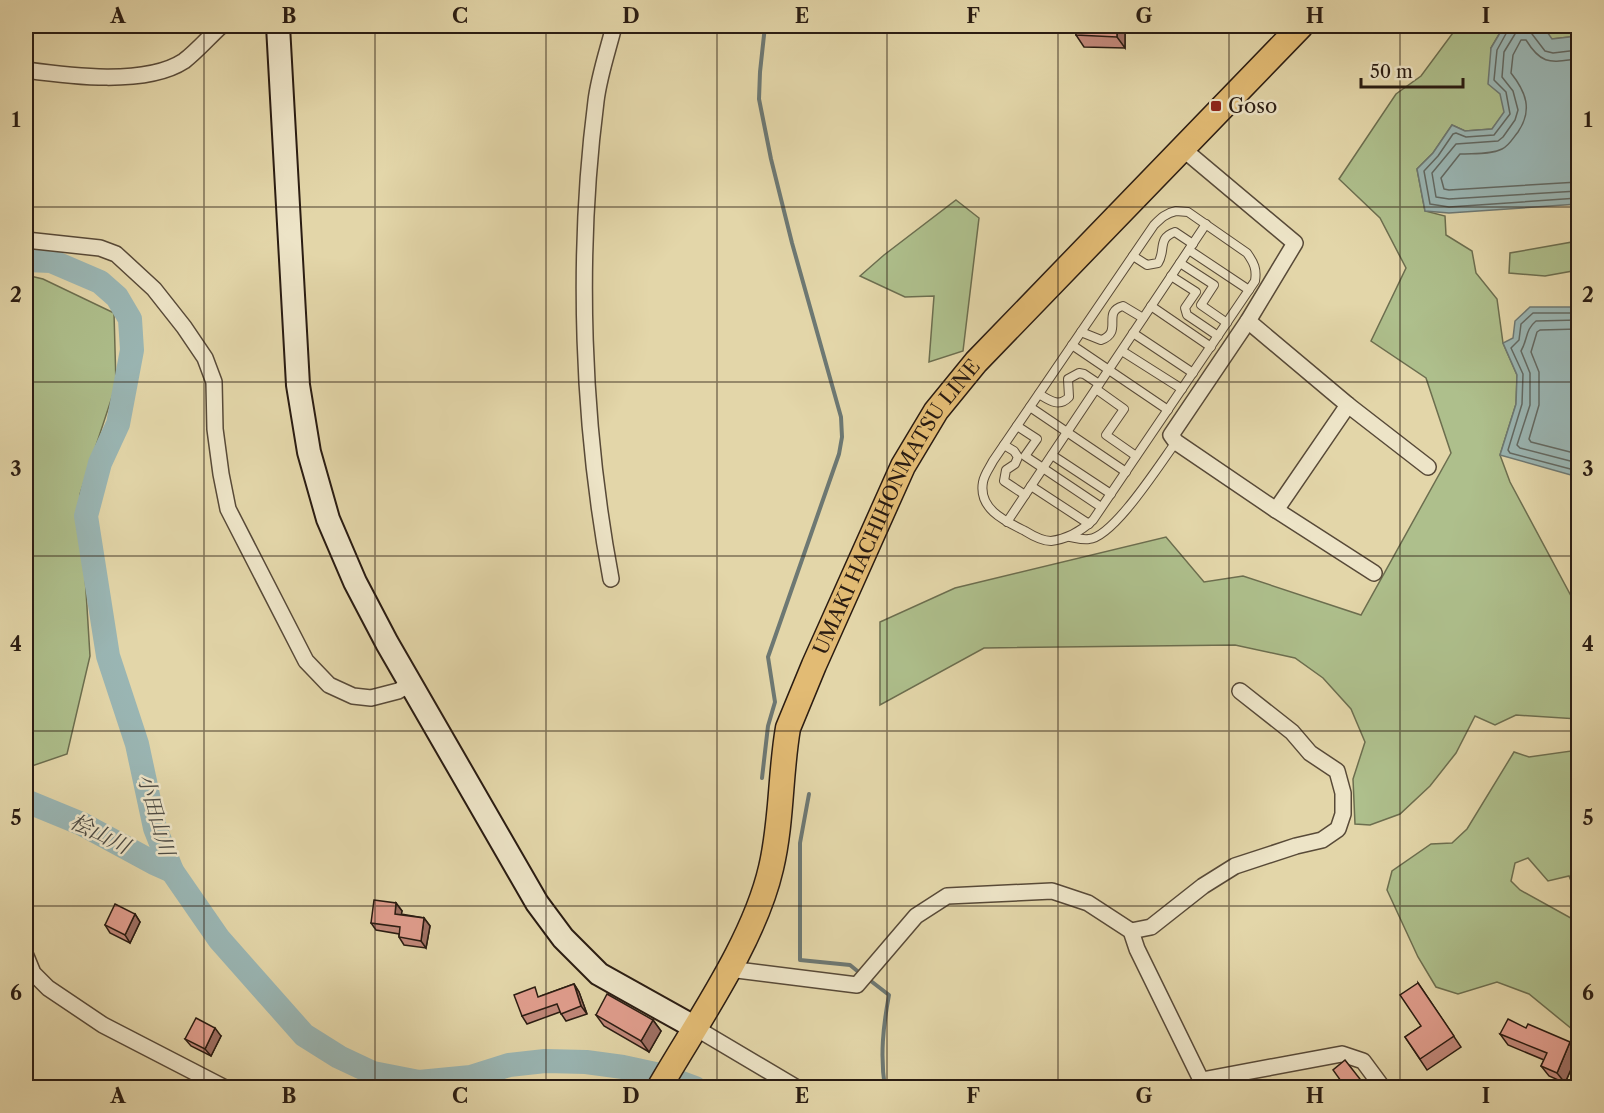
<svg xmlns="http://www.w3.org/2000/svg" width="1604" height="1113" font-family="'Libre Caslon Text','Noto Serif JP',serif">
<rect width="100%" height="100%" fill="#e3d6a9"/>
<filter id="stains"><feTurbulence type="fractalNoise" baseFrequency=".00333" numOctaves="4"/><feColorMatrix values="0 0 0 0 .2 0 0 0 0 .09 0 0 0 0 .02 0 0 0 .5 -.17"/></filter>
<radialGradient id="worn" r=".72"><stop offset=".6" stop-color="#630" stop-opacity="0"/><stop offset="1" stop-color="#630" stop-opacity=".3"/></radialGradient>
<!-- green -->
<g fill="#aebf8c" stroke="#6c6e4f" stroke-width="1.5">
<polygon points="1458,26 1504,26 1491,48 1505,112 1492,129 1465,131 1452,125 1433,153 1417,169 1425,211 1445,216 1446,235 1472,251 1476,273 1497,299 1503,343 1517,375 1516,404 1500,455 1510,482 1578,609 1578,719 1516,715 1495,725 1475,716 1456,753 1430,786 1400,814 1370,825 1355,824 1353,779 1365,742 1351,709 1323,678 1295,658 1235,645 984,648 880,705 880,622 955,588 1166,537 1204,582 1243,576 1361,615 1451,453 1426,378 1371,341 1406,268 1380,218 1339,179 1396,94 1421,76"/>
<polygon points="1543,26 1578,26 1578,36 1551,39"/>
<polygon points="956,200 979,218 963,351 929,362 934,296 905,297 860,276 884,255"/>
<polygon points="1578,241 1578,270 1545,276 1509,273 1510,253"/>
<polygon points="26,275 43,279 114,313 116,385 80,494 90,656 67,754 26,768"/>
<polygon points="1578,750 1578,898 1569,876 1548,881 1528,858 1515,863 1511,881 1520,890 1578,922 1578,1034 1529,994 1497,982 1458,994 1436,987 1418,957 1387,890 1392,871 1431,844 1452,843 1467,829 1514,752 1529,757"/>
</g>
<!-- water -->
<g fill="#9ab6b4" stroke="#6d7873" stroke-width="1.5">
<polygon points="1504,26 1543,26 1552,39 1578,36 1578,204 1449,213 1425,211 1417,169 1433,153 1452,125 1465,131 1492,129 1504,112 1500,94 1488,84 1491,48"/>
<polygon points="1530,307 1578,307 1578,477 1500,455 1516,404 1517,375 1503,343 1513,338 1515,321"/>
</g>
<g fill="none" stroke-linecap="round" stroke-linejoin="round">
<!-- shore -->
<g stroke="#626963" stroke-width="1.5">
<polyline points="1509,26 1508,30 1497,50 1494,80 1506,92 1510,114 1494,135 1466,137 1456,133 1453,134 1438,156 1424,171 1430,204 1449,207 1578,198"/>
<polyline points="1516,26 1515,34 1504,52 1502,77 1513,91 1518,110 1515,120 1503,137 1498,141 1456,144 1432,173 1436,197 1449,199 1578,191"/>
<polyline points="1531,26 1532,34 1545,51 1553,53 1578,50"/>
<path d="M1578,59C1551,62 1542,66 1526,40H1521L1513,55L1511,73C1526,92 1533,110 1518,132C1513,138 1509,146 1502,149C1490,155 1473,153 1460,154L1441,178L1444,189L1449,190L1578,182"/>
<polyline points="1578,313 1533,313 1521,324 1519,340 1511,348 1523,374 1522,404 1508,450 1510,453 1578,471"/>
<path d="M1578,320L1536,321C1525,330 1528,339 1521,351L1530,373V405L1517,445L1520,448L1578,463"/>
<polyline points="1578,329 1540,330 1537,332 1531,352 1539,372 1539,405 1529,439 1531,442 1578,454"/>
</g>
<!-- stream -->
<g stroke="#6d7873" stroke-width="4">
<polyline points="762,778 768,726 775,702 768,657 839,454 842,437 841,417 792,243 771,159 759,99 760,72 765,26"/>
<polyline points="809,794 800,843 800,960 850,965 861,974"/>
<path d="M867,978L889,995C883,1027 880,1056 885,1088"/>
</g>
<!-- river -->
<g stroke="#9ab6b4" stroke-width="24">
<polyline points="26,260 51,261 100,282 117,297 130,319 132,350 118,424 100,463 86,516 108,656 137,744 155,828 172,871 219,939 304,1035 339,1057 373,1073 419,1082 471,1077 509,1065 545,1061 586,1062 623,1067 660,1075 695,1088"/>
<polyline points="26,801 82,824 154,863 172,871"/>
</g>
<defs>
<g id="lane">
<path d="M1176,211L1188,212L1247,253C1254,263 1257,269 1255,281L1093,520C1081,531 1068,539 1051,541C1042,541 1033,536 1025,531C1005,521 978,509 983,482C984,475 990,467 993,461L1154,225C1161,218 1166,213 1176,211Z"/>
<polyline points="1189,250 1249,290"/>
<path d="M1133,256L1147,265L1158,263C1166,251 1157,238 1175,232L1193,244"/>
<polyline points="1180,263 1214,285 1201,305 1227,323"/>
<polyline points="1171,276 1196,292 1185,308 1187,315 1218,336"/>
<polyline points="1151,306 1211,347"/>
<path d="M1081,332L1101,340C1124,332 1101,312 1123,306L1143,318"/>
<polyline points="1133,333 1193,373"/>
<polyline points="1072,345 1168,410"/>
<polyline points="1122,351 1182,389"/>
<polyline points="1096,389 1124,409 1106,435 1136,456"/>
<path d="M1039,394C1049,400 1059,408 1069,397L1068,379L1079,373L1084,374L1099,384"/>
<polyline points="1030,407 1126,472"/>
<polyline points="1017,426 1037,439 1025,456 1101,507"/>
<polyline points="1004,445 1014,451 1018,457 1015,464 1006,470 1004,481 1025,495"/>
<polyline points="1052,455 1111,494"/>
<polyline points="1031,486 1089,524"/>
<polyline points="1007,522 1206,224"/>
<path d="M1070,537C1076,538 1083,540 1089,539C1114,537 1161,462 1176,442"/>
</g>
<g id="street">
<path d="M26,70C69,76 146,86 184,61C197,51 209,37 221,26"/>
<polyline points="1183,149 1295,243 1248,321 1171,435 1176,442 1276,510 1374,573"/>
<polyline points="26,240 100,248 116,254 154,289 184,327 205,358 214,382 215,429 221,474 228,509 306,661 329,685 353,696 371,698 398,691 411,684"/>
<polyline points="1248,321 1348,405 1428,467"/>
<polyline points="1276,510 1348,405"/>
<path d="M611,579C582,425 576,256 596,101C599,76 608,50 614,26"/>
<polyline points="1131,931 1151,927 1203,886 1235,866 1296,846 1322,840 1338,829 1343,814 1343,793 1337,771 1310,753 1292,732 1240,691"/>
<polyline points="26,956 33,973 48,988 103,1025 225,1088"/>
<polyline points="729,969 857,985 916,916 947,896 1052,891 1088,903 1131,931 1137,949 1205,1088"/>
<polyline points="694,1027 797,1088"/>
<polyline points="1202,1080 1342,1054 1363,1061 1383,1088"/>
</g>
<polyline id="secondary" points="278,26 298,385 309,452 328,519 355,582 387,643 537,903 563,938 599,974 694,1027"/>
<g id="primary">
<path id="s1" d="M659,1088C697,1022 754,942 771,868C782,822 780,774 788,728L814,665L903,466L936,411L976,362L1301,26"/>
</g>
</defs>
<!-- lane casing -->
<use href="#lane" stroke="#584a38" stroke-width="10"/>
<!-- street casing -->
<use href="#street" stroke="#584a38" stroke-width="18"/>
<!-- secondary casing -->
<use href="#secondary" stroke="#2a1c12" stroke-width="26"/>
<!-- primary casing -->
<use href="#primary" stroke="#2a1c12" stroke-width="27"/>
<!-- lane -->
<use href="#lane" stroke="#ede4c7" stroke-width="8"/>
<!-- street -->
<use href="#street" stroke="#ede4c7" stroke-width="15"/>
<!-- secondary -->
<use href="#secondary" stroke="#ede4c7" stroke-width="22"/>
<!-- primary -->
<use href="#primary" stroke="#e2bb74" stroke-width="24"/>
</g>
<!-- wall -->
<g fill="#c2887a" stroke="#2a1c12" stroke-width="1.5">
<polygon points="1076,26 1125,26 1125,48 1084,47 1076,35"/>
<polygon points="396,903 402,911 401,914 424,918 430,926 426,948 404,945 399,937 399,934 376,930 371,923"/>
<polygon points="135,914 140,922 130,943 110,933 105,925"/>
<polygon points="1418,983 1461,1047 1427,1070 1405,1037 1421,1026"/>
<polygon points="574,984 579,992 587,1014 566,1021 560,1012 527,1024 522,1016 541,996"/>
<polygon points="596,1015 653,1020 661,1031 649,1052 604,1026"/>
<polygon points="1500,1034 1578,1053 1565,1083 1549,1076 1541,1066 1544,1060 1508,1045"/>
<polygon points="221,1036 211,1056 191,1046 185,1039"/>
</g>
<!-- shaded-wall -->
<g fill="#9e6f63" stroke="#2a1c12" stroke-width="1.5">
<polygon points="1117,26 1125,26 1125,48 1117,37"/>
<polygon points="396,903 402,911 400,921 395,914"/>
<polygon points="135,914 140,922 130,943 125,935"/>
<polygon points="424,918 430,926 426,948 421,941"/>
<polygon points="574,984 579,992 587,1014 581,1006"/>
<polygon points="653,1020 661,1031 649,1052 641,1041"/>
<polygon points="215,1028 221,1036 211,1056 205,1049"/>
<polygon points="1570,1042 1578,1053 1565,1083 1557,1073"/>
</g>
<!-- building -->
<g fill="#e19e8e" stroke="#2a1c12" stroke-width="1.5">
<polygon points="1076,26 1117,26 1117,37 1076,35"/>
<polygon points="374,900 396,903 395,914 424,918 421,941 399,937 400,927 371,923"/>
<polygon points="115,904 135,914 125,935 105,925"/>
<polygon points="1418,983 1454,1036 1420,1059 1405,1037 1421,1026 1400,995"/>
<polygon points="574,984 581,1006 561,1014 557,1004 522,1016 514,995 535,987 538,997"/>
<polygon points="607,994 653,1020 641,1041 596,1015"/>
<polygon points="196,1018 215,1028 205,1049 185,1039"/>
<polygon points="1508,1019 1526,1028 1528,1024 1570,1042 1557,1073 1541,1066 1547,1053 1500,1034"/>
<polygon points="1345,1060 1367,1088 1346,1088 1333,1070"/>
</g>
<!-- grid -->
<path fill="none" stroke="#2a1c12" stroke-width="1.5" stroke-opacity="0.55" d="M204,26V1088M375,26V1088M546,26V1088M717,26V1088M887,26V1088M1058,26V1088M1229,26V1088M1400,26V1088M26,207H1578M26,382H1578M26,556H1578M26,731H1578M26,906H1578"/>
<!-- markers -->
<rect fill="#8f2418" stroke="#ede4c7" stroke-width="2" x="1210" y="100" width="12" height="12" rx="3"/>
<g text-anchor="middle" stroke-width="5" stroke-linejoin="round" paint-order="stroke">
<!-- poi labels -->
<g font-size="20" fill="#2a1c12" stroke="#ede4c7" text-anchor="start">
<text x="1228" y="113">Goso</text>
</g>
<!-- street labels -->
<g font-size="20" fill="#2a1c12" stroke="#ede4c7">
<text dy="7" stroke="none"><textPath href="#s1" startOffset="636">UMAKI HACHIHONMATSU LINE</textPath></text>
</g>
<!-- water labels -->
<g font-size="21" font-style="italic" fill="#4c4a43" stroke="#ede4c7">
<text transform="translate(156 815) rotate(74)" y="7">小田山川</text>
<text transform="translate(100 834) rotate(26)" y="7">桧山川</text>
</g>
</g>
<!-- margin -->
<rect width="1604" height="1113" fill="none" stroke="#e3d6a9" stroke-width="66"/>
<!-- scale -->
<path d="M1361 78v9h102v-9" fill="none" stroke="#2a1c12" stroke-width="3"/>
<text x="1370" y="78" font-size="18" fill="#2a1c12" stroke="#ede4c7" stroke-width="4.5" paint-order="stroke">50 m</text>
<rect x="33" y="33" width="1538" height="1047" fill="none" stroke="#2a1c12" stroke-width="2"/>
<g font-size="20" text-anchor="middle" font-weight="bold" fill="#2a1c12">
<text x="118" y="23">A</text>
<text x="289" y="23">B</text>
<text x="460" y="23">C</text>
<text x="631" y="23">D</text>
<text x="802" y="23">E</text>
<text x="973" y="23">F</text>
<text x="1144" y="23">G</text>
<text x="1315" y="23">H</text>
<text x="1486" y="23">I</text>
<text x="16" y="127">1</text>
<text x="1588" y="127">1</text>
<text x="16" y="302">2</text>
<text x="1588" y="302">2</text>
<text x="16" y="476">3</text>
<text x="1588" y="476">3</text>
<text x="16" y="651">4</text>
<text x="1588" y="651">4</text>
<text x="16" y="825">5</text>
<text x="1588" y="825">5</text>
<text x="16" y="1000">6</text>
<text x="1588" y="1000">6</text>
<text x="118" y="1103">A</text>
<text x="289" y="1103">B</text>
<text x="460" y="1103">C</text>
<text x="631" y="1103">D</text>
<text x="802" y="1103">E</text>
<text x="973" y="1103">F</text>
<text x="1144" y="1103">G</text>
<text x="1315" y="1103">H</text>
<text x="1486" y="1103">I</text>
</g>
<rect width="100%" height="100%" filter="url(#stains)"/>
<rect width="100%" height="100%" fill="url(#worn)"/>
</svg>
